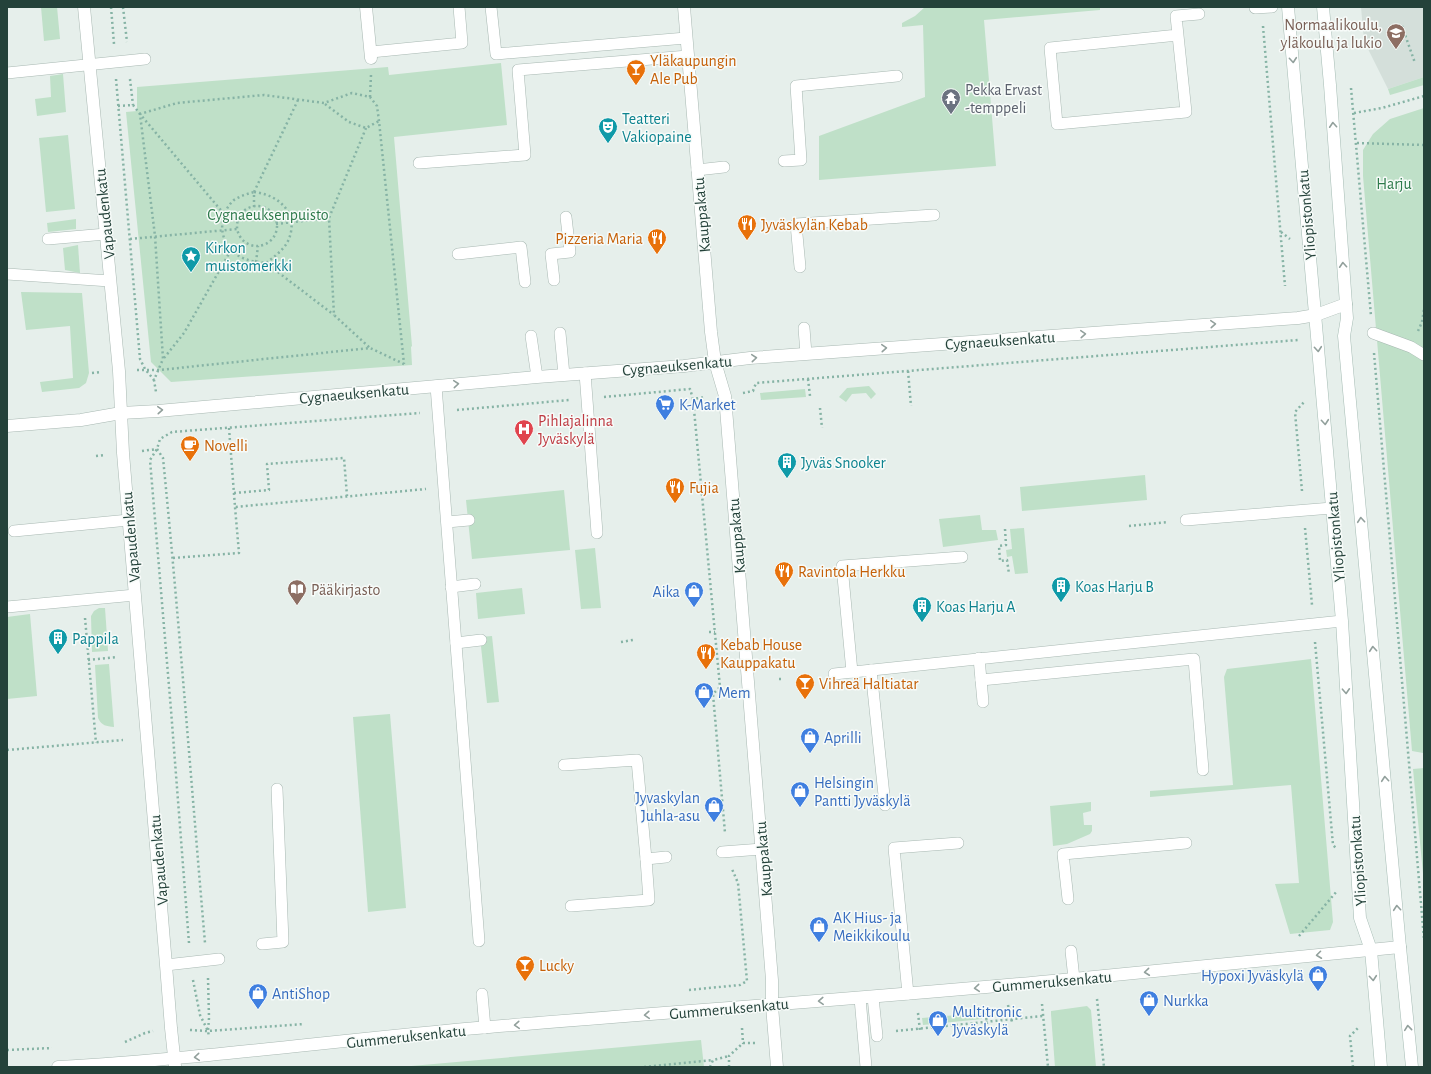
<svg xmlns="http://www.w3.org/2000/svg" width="1431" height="1074" font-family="'Alegreya Sans',sans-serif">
<rect width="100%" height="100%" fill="#e6efeb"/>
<!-- built -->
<polygon fill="#d4dfda" points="1361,7 1424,7 1424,77 1388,89 1364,41"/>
<!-- green -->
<g fill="#bfe0c8">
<polygon points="41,7 57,7 60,39 44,41"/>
<polygon points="925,7 1100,7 1100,10 984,20 996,166 819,180 819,136 925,97 923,25 902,27 902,23 915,16"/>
<polygon points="501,63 507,125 394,137 412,346 411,347 412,365 171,382 151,362 126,112 137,111 137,87 388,67 389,75"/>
<polygon points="63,74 66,112 37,116 35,99 51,97 50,76"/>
<polygon points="1424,77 1424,85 1390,95 1388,89"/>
<polygon points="1424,108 1424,764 1423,753 1412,751 1363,176 1363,150 1373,134 1390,119"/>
<polygon points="68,135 75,209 46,212 39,138"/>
<polygon points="76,219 76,229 48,232 47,223"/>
<polygon points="78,245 80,273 65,270 63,248"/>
<polygon points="21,292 82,293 89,373 86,383 79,388 42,392 40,382 73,378 70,326 26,330"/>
<polygon points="869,386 876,394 871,399 866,393 852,394 846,402 839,397 847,388"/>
<polygon points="805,389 806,397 761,400 760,393"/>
<polygon points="1145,475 1147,500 1022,511 1020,487"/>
<polygon points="564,490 570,550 472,559 466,500"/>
<polygon points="980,515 982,530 996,530 998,540 943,547 939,519"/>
<polygon points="1024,528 1028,573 1015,574 1012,556 1007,557 1006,550 1012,549 1010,529"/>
<polygon points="595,548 601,608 581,609 575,550"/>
<polygon points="522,588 525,614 478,619 476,593"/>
<polygon points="99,608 105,608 108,651 92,652 91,616 94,611"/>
<polygon points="30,614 37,696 7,699 7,617"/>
<polygon points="492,636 499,702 487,703 480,637"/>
<polygon points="1311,659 1333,922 1330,930 1290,934 1275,884 1299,883 1291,785 1150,797 1150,791 1233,785 1224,677 1227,669"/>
<path d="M109,664L114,727C106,726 102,726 98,718L95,665Z"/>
<polygon points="390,714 406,908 368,912 353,717"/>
<polygon points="1424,768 1424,884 1413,769"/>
<polygon points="1091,802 1091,811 1083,813 1084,825 1092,825 1092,831 1090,834 1067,844 1053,846 1050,806"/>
<polygon points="1087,1006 1091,1010 1096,1067 1055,1067 1051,1014 1051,1011"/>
<polygon points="981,1013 982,1019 923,1025 922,1018"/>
<polygon points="701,1040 704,1067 400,1067"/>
</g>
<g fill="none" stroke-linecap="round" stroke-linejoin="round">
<defs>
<g id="service">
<polyline points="491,7 496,54 686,38"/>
<polyline points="1255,8 1272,7"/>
<polyline points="1178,35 1050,48 1057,124 1186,112 1176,16 1199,14"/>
<polyline points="371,52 462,43 459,7"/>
<polyline points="7,73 145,59"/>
<polyline points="784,161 801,160 796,86 897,76"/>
<polyline points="419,163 525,155 518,70 688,56"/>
<polyline points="697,170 724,167"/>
<polyline points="48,239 106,234"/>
<polyline points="458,254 521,247 525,282"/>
<polyline points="800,267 796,224 934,215"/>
<polyline points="7,274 110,281"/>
<polyline points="554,280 551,254 570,252 566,217"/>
<polyline points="804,328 806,354"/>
<polyline points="560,333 564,375"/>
<polyline points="1373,333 1411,347 1424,355"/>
<polyline points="531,336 537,377"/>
<polyline points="585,373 597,533"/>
<polyline points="436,386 479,941"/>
<polyline points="1186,520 1332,508"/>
<polyline points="447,522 469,520"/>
<polyline points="14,531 129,520"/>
<polyline points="451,587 475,584"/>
<polyline points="7,607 135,595"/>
<polyline points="456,643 481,640"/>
<polyline points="979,658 983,702"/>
<polyline points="871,670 885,805"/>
<polyline points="852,672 842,566 962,557"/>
<polyline points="834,674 1342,621"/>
<polyline points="981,680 1194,659 1203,770"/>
<polyline points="564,765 637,760 646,859 666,857"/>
<polyline points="722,852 762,849"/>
<polyline points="1068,899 1063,854 1186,843"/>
<polyline points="571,906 649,900 646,859"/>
<polyline points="262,944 283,942 277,789"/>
<polyline points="1071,951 1074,979"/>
<polyline points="166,965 219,959"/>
<polyline points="482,994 485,1028"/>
<polyline points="908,994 894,848 958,843"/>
<polyline points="873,997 877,1036"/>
<polyline points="860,998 866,1067"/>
</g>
<polyline id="pedestrian" points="366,7 371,58"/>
<g id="minor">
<polyline points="84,7 119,371 123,453 166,965 171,1028 175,1066"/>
<polyline points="684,7 711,332 715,362 725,396 772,980 772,1006 777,1067"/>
<polyline points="7,426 81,420 121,413 158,411 537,377 684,366 750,358 1298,318 1316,315 1346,304"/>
<path d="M58,1067C202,1059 345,1039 489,1027C680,1011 872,998 1063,980C1175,970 1287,957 1400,947"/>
</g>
<g id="secondary">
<polyline points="1288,7 1342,621 1360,918 1371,950 1381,1067"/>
<polyline points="1323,7 1330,85 1347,318 1344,336 1400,947 1412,1067"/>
</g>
</defs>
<!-- service casing -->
<use href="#service" stroke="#a8b8b2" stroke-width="12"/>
<!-- pedestrian casing -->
<use href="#pedestrian" stroke="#a8b8b2" stroke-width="13"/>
<!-- minor casing -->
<use href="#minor" stroke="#a8b8b2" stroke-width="13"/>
<!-- secondary casing -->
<use href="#secondary" stroke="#a4bbb3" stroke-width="13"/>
<!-- path -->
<g stroke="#86b3a5" stroke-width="2.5" stroke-dasharray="2 3" stroke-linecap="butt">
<polyline points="111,7 114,44"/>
<polyline points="123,7 127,42"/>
<polyline points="1263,26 1285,286"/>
<polyline points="1402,26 1415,63"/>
<polyline points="116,79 140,359 145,369 154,380"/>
<polyline points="130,79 133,105"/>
<polyline points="1351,88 1371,316"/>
<polyline points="370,97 371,75"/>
<polyline points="325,104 349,122 366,128 379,121"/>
<polyline points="118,106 133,105 140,114 155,236 163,359 154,380 156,392"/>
<polyline points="1354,113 1382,108 1424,96"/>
<polyline points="366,128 329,218 334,315 370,348"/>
<polyline points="1357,143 1424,145"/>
<path d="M254,192C281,195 301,216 287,243C282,251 274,257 266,263C257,262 247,261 239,256C218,244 217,215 234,200C240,196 247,194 254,192Z"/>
<circle cx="257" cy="226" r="20"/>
<polyline points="254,207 254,192 298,100"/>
<polyline points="224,214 140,114 177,103 264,95 324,103 352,93 370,97 377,106 379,121 404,364"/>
<polyline points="276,224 329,218"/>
<polyline points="1281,232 1290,239"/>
<polyline points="130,239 237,229"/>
<polyline points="256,262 258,246"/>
<polyline points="266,263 334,315"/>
<polyline points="1418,331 1422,322 1424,309"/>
<polyline points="1374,353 1424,939"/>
<polyline points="164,358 184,333 231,250"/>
<polyline points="137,370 159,370 370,348 404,364"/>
<polyline points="908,371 911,406"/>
<polyline points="92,373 101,372"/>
<polyline points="808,379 810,396"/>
<polyline points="743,393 753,391 756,383 1298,340"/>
<polyline points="604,397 690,389 693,399 706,397"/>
<polyline points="693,399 720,687 713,694 725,833"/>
<polyline points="820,408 822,428"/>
<polyline points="457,410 569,400"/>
<polyline points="229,428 235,507 426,489"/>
<path d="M157,449L163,458C179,619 191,781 205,943"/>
<polyline points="142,451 157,449"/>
<polyline points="96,456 105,455"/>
<polyline points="1302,491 1295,412 1304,402"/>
<polyline points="234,493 269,490 267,464 344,458 347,496"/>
<polyline points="1129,526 1168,522"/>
<polyline points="1305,528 1312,605"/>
<polyline points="1005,529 1006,545 999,546 1000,561 1007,560 1009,574"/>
<polyline points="173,558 239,553 235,507"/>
<polyline points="85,618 96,743"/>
<polyline points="709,632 715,632"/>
<polyline points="621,642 633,640"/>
<polyline points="1315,642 1333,845 1337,849"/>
<polyline points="88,660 117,657"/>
<polyline points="779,679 784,679"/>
<polyline points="7,750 123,740"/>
<polyline points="1299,936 1337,891"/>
<polyline points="189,943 171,710 150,460 157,449 160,439 172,432 420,413"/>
<polyline points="208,978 209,1018 208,1031 304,1024"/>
<polyline points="193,980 200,1015 208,1031 209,1037"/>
<polyline points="689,990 740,985 747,981 738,883 732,869"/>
<polyline points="1097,999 1104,1067"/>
<polyline points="1042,1004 1048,1067"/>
<polyline points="1008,1005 1012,1022"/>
<polyline points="985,1008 987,1024"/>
<polyline points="918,1013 920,1031"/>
<polyline points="742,1028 743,1043 756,1043"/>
<polyline points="190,1030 207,1031"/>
<polyline points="896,1031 1043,1016"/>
<polyline points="125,1042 145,1033 153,1031"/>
<polyline points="7,1050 52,1048"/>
<polyline points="644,1067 713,1060"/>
<polyline points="710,1067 713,1060 729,1056"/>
<polyline points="729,1067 729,1056 743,1043"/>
<polyline points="1353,1067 1350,1036 1359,1027"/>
</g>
<!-- service -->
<use href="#service" stroke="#fff" stroke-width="11"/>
<!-- pedestrian -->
<use href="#pedestrian" stroke="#fff" stroke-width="12"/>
<!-- minor -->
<use href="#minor" stroke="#fff" stroke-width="12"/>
<!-- secondary -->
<use href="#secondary" stroke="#fff" stroke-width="12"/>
</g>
<!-- one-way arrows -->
<defs><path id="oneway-chevron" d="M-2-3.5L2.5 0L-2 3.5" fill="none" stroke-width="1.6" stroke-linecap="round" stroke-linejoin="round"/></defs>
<g stroke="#92a09c">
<use href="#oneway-chevron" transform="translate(1293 60) rotate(85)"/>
<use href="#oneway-chevron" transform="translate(1333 125) rotate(-94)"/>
<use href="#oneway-chevron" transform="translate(1343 265) rotate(-94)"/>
<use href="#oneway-chevron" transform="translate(1213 324) rotate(-4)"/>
<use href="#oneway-chevron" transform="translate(1083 334) rotate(-4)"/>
<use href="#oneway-chevron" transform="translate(884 348) rotate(-4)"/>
<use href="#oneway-chevron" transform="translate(1318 349) rotate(85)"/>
<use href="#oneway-chevron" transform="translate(754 358) rotate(-5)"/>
<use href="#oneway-chevron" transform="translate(456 384) rotate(-5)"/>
<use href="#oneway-chevron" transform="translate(160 410) rotate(-4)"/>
<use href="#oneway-chevron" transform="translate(1325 422) rotate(85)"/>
<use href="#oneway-chevron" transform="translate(1361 520) rotate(-95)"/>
<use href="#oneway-chevron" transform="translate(1373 649) rotate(-95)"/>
<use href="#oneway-chevron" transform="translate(1346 691) rotate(87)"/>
<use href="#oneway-chevron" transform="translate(1385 779) rotate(-95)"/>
<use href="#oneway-chevron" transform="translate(1397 908) rotate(-95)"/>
<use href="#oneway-chevron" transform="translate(1319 955) rotate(173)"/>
<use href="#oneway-chevron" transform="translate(1147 972) rotate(174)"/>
<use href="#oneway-chevron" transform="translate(1373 978) rotate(85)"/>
<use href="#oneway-chevron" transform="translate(977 988) rotate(175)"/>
<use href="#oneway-chevron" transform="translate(821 1001) rotate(177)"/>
<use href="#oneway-chevron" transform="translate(647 1015) rotate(176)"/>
<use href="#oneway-chevron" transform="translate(517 1025) rotate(176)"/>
<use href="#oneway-chevron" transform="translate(1408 1028) rotate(-96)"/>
<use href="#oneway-chevron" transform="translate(197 1057) rotate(175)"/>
</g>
<!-- icons -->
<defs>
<symbol id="school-pin" viewBox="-11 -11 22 30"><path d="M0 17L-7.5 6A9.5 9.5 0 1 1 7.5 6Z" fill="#8d6e63" stroke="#f7fbf9"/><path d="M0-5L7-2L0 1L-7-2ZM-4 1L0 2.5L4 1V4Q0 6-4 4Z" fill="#fff"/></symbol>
<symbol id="bar-pin" viewBox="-11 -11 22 30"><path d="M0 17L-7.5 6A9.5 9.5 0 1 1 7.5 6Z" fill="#e8710a" stroke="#f7fbf9"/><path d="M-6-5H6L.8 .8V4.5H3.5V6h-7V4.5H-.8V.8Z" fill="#fff"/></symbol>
<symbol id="temple-pin" viewBox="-11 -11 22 30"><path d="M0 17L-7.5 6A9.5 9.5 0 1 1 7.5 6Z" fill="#6b7280" stroke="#f7fbf9"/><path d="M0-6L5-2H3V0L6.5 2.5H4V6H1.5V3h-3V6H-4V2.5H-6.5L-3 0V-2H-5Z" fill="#fff"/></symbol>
<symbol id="theatre-pin" viewBox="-11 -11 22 30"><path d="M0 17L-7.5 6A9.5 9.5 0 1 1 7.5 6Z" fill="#0f9aa8" stroke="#f7fbf9"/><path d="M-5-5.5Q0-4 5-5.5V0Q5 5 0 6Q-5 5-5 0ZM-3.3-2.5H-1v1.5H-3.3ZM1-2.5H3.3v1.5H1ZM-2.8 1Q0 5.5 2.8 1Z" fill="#fff"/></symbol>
<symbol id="restaurant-pin" viewBox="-11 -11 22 30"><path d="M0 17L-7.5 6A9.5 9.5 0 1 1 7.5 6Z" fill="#e8710a" stroke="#f7fbf9"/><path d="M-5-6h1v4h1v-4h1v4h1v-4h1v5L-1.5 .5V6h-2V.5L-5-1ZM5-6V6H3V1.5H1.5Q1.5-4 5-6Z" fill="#fff"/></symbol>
<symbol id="sight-pin" viewBox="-11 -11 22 30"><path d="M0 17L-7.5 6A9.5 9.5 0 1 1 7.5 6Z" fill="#0f9aa8" stroke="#f7fbf9"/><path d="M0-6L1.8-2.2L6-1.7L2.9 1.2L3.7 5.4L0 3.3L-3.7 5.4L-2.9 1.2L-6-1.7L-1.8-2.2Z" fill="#fff"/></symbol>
<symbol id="supermarket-pin" viewBox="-11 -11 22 30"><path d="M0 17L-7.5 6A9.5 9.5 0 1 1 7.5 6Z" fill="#3f7fe0" stroke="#f7fbf9"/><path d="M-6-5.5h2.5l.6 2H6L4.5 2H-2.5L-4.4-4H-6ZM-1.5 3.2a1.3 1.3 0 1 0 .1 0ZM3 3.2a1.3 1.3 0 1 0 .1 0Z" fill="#fff"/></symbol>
<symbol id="hospital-pin" viewBox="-11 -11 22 30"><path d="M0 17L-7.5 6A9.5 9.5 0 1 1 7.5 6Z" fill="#e0444e" stroke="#f7fbf9"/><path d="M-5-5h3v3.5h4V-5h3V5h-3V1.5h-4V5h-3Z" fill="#fff"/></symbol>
<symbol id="cafe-pin" viewBox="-11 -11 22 30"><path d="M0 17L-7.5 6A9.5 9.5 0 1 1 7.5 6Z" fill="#e8710a" stroke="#f7fbf9"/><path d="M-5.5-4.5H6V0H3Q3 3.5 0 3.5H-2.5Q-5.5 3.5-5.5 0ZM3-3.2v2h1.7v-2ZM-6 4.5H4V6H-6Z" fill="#fff"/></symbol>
<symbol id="building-pin" viewBox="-11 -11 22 30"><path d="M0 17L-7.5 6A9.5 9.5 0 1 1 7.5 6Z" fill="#0f9aa8" stroke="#f7fbf9"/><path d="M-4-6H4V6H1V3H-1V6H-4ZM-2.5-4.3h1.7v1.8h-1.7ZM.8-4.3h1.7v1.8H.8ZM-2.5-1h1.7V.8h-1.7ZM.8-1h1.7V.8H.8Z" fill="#fff"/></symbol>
<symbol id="library-pin" viewBox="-11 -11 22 30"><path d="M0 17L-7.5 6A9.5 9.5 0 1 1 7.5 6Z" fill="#8d6e63" stroke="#f7fbf9"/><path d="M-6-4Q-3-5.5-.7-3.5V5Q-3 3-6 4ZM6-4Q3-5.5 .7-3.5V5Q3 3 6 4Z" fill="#fff"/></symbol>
<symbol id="shop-pin" viewBox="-11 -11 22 30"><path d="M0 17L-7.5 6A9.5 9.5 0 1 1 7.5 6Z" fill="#3f7fe0" stroke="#f7fbf9"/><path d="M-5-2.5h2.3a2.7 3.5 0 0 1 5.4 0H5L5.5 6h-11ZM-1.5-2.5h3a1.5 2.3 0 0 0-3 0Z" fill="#fff"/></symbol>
</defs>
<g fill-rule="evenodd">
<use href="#school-pin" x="1385" y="22" width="22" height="30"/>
<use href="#bar-pin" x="625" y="58" width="22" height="30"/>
<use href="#temple-pin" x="940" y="87" width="22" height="30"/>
<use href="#theatre-pin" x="597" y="116" width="22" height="30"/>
<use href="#restaurant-pin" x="736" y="213" width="22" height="30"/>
<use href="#restaurant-pin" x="646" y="227" width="22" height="30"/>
<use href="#sight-pin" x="180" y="245" width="22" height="30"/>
<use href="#supermarket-pin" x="654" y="393" width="22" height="30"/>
<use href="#hospital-pin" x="513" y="418" width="22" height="30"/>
<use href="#cafe-pin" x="179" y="434" width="22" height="30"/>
<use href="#building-pin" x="776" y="451" width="22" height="30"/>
<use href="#restaurant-pin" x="664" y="476" width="22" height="30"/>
<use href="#restaurant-pin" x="773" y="560" width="22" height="30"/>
<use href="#building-pin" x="1050" y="575" width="22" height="30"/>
<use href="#library-pin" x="286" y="578" width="22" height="30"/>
<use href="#shop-pin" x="683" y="580" width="22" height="30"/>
<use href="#building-pin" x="911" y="595" width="22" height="30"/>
<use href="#building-pin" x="47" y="627" width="22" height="30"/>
<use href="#restaurant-pin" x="695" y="642" width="22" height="30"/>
<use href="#bar-pin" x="794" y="672" width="22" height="30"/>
<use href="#shop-pin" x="693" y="681" width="22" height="30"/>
<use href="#shop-pin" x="799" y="726" width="22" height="30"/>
<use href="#shop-pin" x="789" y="780" width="22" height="30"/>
<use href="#shop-pin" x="703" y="795" width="22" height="30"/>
<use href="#shop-pin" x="808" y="915" width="22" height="30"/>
<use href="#bar-pin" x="514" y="954" width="22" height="30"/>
<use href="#shop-pin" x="1307" y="964" width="22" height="30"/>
<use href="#shop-pin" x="247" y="982" width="22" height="30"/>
<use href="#shop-pin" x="1138" y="989" width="22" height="30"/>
<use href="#shop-pin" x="927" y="1009" width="22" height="30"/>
</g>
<g text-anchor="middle" stroke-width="3" stroke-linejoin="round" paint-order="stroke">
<!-- education labels -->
<g font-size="16" fill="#785e54" stroke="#f7fbf9" text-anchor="end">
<text x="1382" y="30">Normaalikoulu,<tspan x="1382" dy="18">yläkoulu ja lukio</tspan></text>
<text x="311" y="595" text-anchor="start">Pääkirjasto</text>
</g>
<!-- food labels -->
<g font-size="16" fill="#c56008" stroke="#f7fbf9" text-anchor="start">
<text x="650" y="66">Yläkaupungin<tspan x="650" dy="18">Ale Pub</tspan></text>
<text x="761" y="230">Jyväskylän Kebab</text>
<text x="643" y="244" text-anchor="end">Pizzeria Maria</text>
<text x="204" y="451">Novelli</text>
<text x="689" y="493">Fujia</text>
<text x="798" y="577">Ravintola Herkku</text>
<text x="720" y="650">Kebab House<tspan x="720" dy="18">Kauppakatu</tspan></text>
<text x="819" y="689">Vihreä Haltiatar</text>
<text x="539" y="971">Lucky</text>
</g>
<!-- worship labels -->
<g font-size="16" fill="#5b616d" stroke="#f7fbf9" text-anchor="start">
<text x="965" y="95">Pekka Ervast<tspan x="965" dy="18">-temppeli</tspan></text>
</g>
<!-- culture labels -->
<g font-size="16" fill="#0d838f" stroke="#f7fbf9" text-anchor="start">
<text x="622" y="124">Teatteri<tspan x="622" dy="18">Vakiopaine</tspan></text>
<text x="205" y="253">Kirkon<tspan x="205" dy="18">muistomerkki</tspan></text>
<text x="801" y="468">Jyväs Snooker</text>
<text x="1075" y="592">Koas Harju B</text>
<text x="936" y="612">Koas Harju A</text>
<text x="72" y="644">Pappila</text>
</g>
<!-- park labels -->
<g font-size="16" fill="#2d7a4b" stroke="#f7fbf9">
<text x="1394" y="189">Harju</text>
<text x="268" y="220">Cygnaeuksenpuisto</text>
</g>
<!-- street labels -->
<g font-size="16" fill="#24423a" stroke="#f7fbf9">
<text transform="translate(104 214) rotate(-96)" y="6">Vapaudenkatu</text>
<text transform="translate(701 215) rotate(-95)" y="6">Kauppakatu</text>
<text transform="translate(1306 215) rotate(-95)" y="6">Yliopistonkatu</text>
<text transform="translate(1000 340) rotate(-4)" y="6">Cygnaeuksenkatu</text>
<text transform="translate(677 365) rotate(-5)" y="6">Cygnaeuksenkatu</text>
<text transform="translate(354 393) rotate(-5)" y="6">Cygnaeuksenkatu</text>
<text transform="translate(736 536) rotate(-95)" y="6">Kauppakatu</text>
<text transform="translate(130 537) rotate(-95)" y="6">Vapaudenkatu</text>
<text transform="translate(1335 537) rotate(-95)" y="6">Yliopistonkatu</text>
<text transform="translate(763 859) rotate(-95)" y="6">Kauppakatu</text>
<text transform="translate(158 860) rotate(-95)" y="6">Vapaudenkatu</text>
<text transform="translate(1357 861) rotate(-94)" y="6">Yliopistonkatu</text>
<text transform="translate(1052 981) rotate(-5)" y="6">Gummeruksenkatu</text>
<text transform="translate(729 1008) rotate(-5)" y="6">Gummeruksenkatu</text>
<text transform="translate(406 1036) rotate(-6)" y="6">Gummeruksenkatu</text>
</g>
<!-- shop labels -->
<g font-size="16" fill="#366cbe" stroke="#f7fbf9" text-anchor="start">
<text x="679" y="410">K-Market</text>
<text x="680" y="597" text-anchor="end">Aika</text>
<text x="718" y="698">Mem</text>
<text x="824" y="743">Aprilli</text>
<text x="814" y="788">Helsingin<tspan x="814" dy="18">Pantti Jyväskylä</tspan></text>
<text x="700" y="803" text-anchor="end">Jyvaskylan<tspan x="700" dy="18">Juhla-asu</tspan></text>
<text x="833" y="923">AK Hius- ja<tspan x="833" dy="18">Meikkikoulu</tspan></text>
<text x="1304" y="981" text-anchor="end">Hypoxi Jyväskylä</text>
<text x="272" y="999">AntiShop</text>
<text x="1163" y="1006">Nurkka</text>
<text x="952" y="1017">Multitronic<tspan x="952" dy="18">Jyväskylä</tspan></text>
</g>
<!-- health labels -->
<g font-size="16" fill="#be3a42" stroke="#f7fbf9" text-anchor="start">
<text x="538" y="426">Pihlajalinna<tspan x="538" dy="18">Jyväskylä</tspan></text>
</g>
</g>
<!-- border -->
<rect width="1431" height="1074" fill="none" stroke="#24423a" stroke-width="16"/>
</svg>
